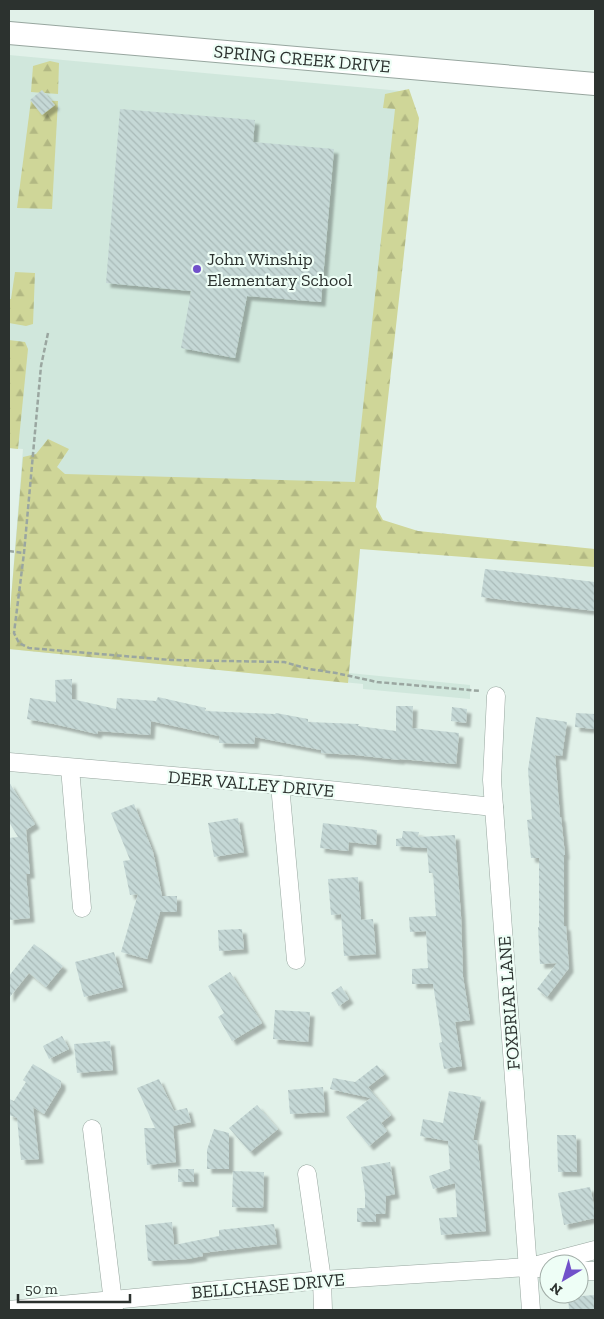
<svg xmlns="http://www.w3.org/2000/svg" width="604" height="1319" font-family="'Zilla Slab',serif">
<defs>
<pattern id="forest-firs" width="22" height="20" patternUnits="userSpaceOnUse" patternTransform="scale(1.25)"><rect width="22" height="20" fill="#cfd698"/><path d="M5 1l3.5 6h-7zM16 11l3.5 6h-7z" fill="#b2b883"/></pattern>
<pattern id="building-back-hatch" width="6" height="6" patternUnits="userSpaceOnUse" patternTransform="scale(1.25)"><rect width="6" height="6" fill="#c5d8d6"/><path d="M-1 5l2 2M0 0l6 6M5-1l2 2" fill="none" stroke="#a9bab8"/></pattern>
<filter id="shadow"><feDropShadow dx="4.5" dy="4.5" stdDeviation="1" flood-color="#0004"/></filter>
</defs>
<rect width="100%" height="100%" fill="#e1f1e9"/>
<!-- built -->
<polygon fill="#d0e7dc" points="9,55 401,91 349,673 470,685 470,699 363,689 363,684 9,649 9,623 23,449 9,448"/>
<!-- forest -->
<g fill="url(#forest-firs)">
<polygon points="50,61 59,63 58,94 31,92 33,66"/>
<polygon points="409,89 419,118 376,507 383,520 418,531 595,549 595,567 360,549 348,683 9,649 9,623 23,457 36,454 48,439 69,449 57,467 65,474 355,482 395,109 383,108 385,94"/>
<polygon points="31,100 58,101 52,209 17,208"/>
<polygon points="15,272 35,273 33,324 26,326 9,323 9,299 11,299"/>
<polygon points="9,340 25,342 28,349 18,449 9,448"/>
</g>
<!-- building -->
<g fill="url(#building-back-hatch)" filter="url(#shadow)">
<polygon points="42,90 55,105 42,115 30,100"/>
<polygon points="120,109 255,120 253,142 334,149 321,302 247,296 235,358 181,348 191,291 106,283"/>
<polygon points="485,569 595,582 595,611 481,597"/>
<polygon points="72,679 72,699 116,709 117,698 156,701 158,697 206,708 205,711 275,714 276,713 308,719 308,722 359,724 358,726 396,731 396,706 413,706 412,728 459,733 456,764 400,759 400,760 355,755 321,753 321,750 255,737 254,744 219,743 219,736 151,721 150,735 98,731 97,734 54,724 27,719 30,698 56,702 55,680"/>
<polygon points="452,707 467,709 466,723 451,721"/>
<polygon points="576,713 595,714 595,729 575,727"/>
<polygon points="536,717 567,722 562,756 555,755 560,817 561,817 565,855 564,855 564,926 566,926 569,968 547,997 537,989 557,963 540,964 538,927 539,927 539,858 531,858 527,820 532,819 528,770"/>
<polygon points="9,782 35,824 26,830 30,874 26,874 30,918 9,920 9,838 18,837 9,822"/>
<polygon points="134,804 153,852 162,896 177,896 177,912 160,912 147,959 121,952 138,894 130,895 123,861 130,860 111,813"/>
<polygon points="238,818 244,852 214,857 208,823"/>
<polygon points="323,823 377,830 376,845 349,842 348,851 320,848"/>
<polygon points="403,831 419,832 418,837 455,835 461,916 463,977 470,1020 455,1022 462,1066 444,1069 439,1043 442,1042 433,984 412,984 412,969 428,968 426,931 410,932 409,917 436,916 433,873 429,873 427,848 396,846 396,839 402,838"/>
<polygon points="358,877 361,920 373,919 376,954 344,956 341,914 331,915 328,879"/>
<polygon points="242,929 244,949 219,951 218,930"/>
<polygon points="34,944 63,966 46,987 29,973 9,998 9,976"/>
<polygon points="114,952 123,987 84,997 75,962"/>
<polygon points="230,972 262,1023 232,1041 218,1017 224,1013 208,986"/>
<polygon points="341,986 349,999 339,1006 331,993"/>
<polygon points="275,1010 310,1012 308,1042 273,1039"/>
<polygon points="62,1036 69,1049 49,1059 43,1046"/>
<polygon points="110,1041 113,1070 77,1073 74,1044"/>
<polygon points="33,1064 61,1081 61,1086 44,1114 33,1107 39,1159 21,1160 17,1118 9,1115 9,1099 14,1101 26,1082 23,1080"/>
<polygon points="377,1065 385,1074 368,1087 391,1115 381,1123 387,1131 369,1146 346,1117 371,1098 330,1089 333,1078 355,1082"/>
<polygon points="159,1079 174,1111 187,1108 191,1122 173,1126 176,1162 147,1165 144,1128 155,1128 137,1088"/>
<polygon points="323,1087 325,1112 290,1114 288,1090"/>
<polygon points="449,1091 481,1097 473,1140 477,1140 486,1231 441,1235 439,1218 457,1217 455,1183 433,1189 429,1176 450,1169 448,1141 420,1136 423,1119 443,1123"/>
<polygon points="257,1105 278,1129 250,1152 229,1128"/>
<polygon points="214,1129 229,1133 229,1169 207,1169 207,1150"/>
<polygon points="557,1135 576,1135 577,1172 558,1172"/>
<polygon points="390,1162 395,1194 386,1196 385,1214 376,1214 376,1222 357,1222 357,1208 365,1208 365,1193 361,1167"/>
<rect x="178" y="1169" width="16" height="13"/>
<polygon points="233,1171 264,1172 263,1208 232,1207"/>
<polygon points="590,1187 595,1211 595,1218 564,1225 558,1193"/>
<polygon points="172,1222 174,1245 219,1236 219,1230 274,1224 277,1244 202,1253 203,1256 187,1259 148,1261 145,1225"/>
<polygon points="595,1295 595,1310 569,1310 568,1297"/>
</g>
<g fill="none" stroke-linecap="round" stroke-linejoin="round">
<defs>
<g id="minor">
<polyline points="496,696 492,780 531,1310"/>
<polyline points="9,762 280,785 494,807"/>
<polyline points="70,768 82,908"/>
<polyline points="280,785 296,960"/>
<polyline points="92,1129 114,1310"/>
<polyline points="307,1174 322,1280 323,1310"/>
<polyline points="534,1266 595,1250"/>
<polyline points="579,1271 595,1271"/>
<polyline points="9,1310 322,1280 529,1267 549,1269"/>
</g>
<polyline id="tertiary" points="9,33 595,84"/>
</defs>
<!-- minor casing -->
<use href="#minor" stroke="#97a69f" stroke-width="19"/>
<!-- tertiary casing -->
<use href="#tertiary" stroke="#97a69f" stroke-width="24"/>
<!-- path -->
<g stroke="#9aa6a0" stroke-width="2.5" stroke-dasharray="5 2.5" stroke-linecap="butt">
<polyline points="48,333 41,366 24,553 14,633 19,643 29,648 171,660 284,662 309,669 336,673 377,682 481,691"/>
<polyline points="9,551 24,553"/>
</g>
<!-- minor -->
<use href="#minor" stroke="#fff" stroke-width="18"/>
<!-- tertiary -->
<use href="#tertiary" stroke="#fff" stroke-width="22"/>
</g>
<!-- markers -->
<circle fill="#7151ca" stroke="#eefef6" stroke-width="2" cx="197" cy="269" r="5"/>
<g text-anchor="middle" stroke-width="4.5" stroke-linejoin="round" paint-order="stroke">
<!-- street labels -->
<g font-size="18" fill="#2c322f" stroke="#eefef6">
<text transform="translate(302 59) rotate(5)" y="6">SPRING CREEK DRIVE</text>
<text transform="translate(251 784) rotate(5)" y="6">DEER VALLEY DRIVE</text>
<text transform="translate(509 1003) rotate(-94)" y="6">FOXBRIAR LANE</text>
<text transform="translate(268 1286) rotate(-5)" y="6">BELLCHASE DRIVE</text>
</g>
<!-- poi labels -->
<g font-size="18" fill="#2c322f" stroke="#eefef6" text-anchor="start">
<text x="207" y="265">John Winship<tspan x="207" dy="21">Elementary School</tspan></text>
</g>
</g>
<!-- border -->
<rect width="604" height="1319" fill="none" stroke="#2c322f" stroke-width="20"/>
<!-- north arrow -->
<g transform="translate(564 1279) rotate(218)"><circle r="24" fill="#eefef6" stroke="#a0aca6"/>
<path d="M0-4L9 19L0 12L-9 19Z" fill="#7151ca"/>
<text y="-8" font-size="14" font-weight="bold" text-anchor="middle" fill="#2c322f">N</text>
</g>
<!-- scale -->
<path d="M18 1294v8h112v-8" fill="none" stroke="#2c322f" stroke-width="2.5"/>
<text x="25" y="1294" font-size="15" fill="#2c322f" stroke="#eefef6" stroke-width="4" paint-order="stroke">50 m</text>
</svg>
